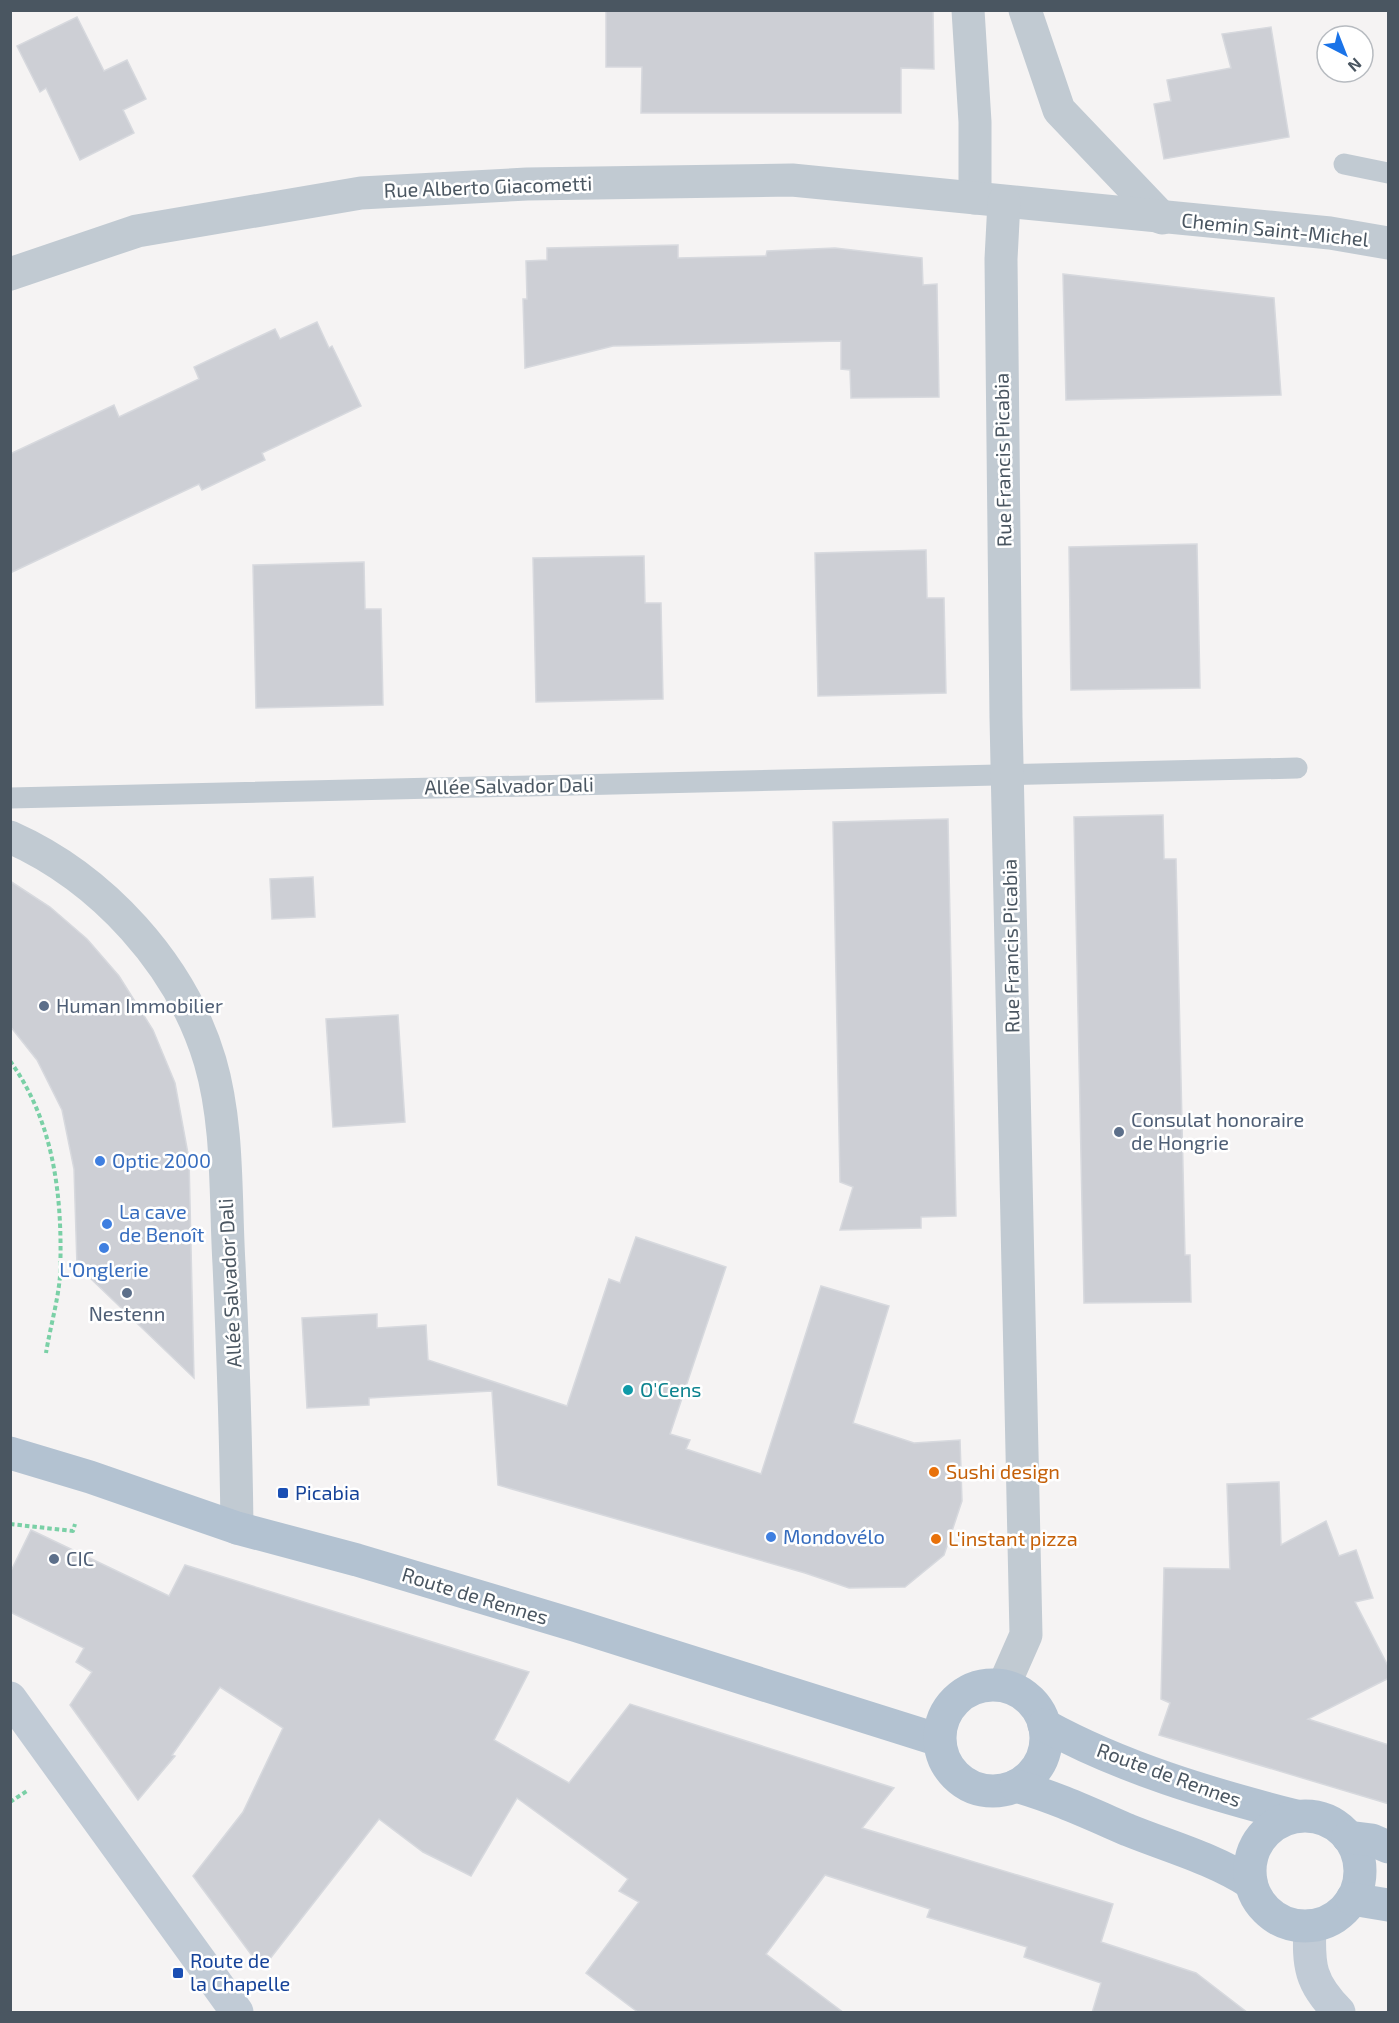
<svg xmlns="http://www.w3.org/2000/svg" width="1399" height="2023" font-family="'Exo 2',sans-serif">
<rect width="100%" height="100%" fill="#f5f3f3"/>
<!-- building -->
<g fill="#cdcfd5" stroke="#d7d9de" stroke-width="1.5">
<polygon points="606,10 933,10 934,69 901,68 901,113 641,113 642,67 606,67"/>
<polygon points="77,17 104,71 127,60 146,99 123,110 134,133 80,160 46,88 40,92 17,46"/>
<polygon points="1271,27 1289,137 1164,159 1154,104 1171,101 1167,80 1231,68 1222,34"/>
<polygon points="678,245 678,258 766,256 767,251 835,248 922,258 923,285 937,284 939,397 851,398 850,370 841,369 841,341 613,346 525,368 523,299 527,299 526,261 547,260 547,248"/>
<polygon points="1063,274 1274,298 1281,395 1066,400"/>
<polygon points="317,322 329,348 332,346 361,406 262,453 265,460 202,490 199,484 10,573 10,454 114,405 119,417 199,379 194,367 275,329 280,339"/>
<polygon points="1197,544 1200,688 1071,690 1069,547"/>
<polygon points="926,550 927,598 944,598 946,693 818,696 815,553"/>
<polygon points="644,556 645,603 661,603 663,699 536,702 533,558"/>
<polygon points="364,562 365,609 381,609 383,705 256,708 253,565"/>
<polygon points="1163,815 1164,859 1176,859 1185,1255 1190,1255 1191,1302 1084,1303 1074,817"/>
<polygon points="948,819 956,1216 921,1217 921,1228 840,1230 853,1187 840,1182 833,822"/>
<polygon points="313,877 315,917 272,919 270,879"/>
<polygon points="10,881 50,907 87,939 119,976 153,1030 175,1083 189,1159 194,1378 89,1277 89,1265 77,1266 74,1169 62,1110 37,1060 10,1026"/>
<polygon points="398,1015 405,1122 333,1127 326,1019"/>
<polygon points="636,1237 726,1267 670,1434 690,1440 686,1449 761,1474 821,1286 889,1306 853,1423 914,1443 960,1440 962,1501 944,1555 905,1587 849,1588 805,1573 498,1485 492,1391 369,1398 369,1405 307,1408 302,1318 377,1314 377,1328 426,1325 428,1360 567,1406 609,1279 620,1283"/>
<polygon points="1279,1482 1281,1545 1326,1521 1339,1556 1356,1550 1373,1598 1355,1602 1389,1668 1389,1678 1308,1719 1389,1745 1389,1804 1159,1735 1170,1703 1161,1699 1164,1568 1230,1569 1227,1484"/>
<polygon points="31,1530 169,1596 185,1565 529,1672 494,1740 569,1783 630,1704 894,1788 862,1828 1113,1904 1101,1942 1196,1973 1248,2013 1092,2013 1101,1983 1024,1957 1027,1947 927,1917 930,1909 825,1875 766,1954 844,2013 639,2013 586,1973 639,1902 619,1891 628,1879 517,1798 471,1876 423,1852 379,1819 262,1969 193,1876 243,1812 283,1728 220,1687 172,1755 175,1756 138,1800 70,1705 92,1672 76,1662 84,1648 10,1612 10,1573"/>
</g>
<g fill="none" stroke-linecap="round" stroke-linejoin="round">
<!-- path -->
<g stroke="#7ad0a6" stroke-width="4" stroke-dasharray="4.5 3" stroke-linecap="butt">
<path d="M10,1061C55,1123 63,1200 60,1276C58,1301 50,1328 46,1353"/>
<polyline points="10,1524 73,1531 75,1524"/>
<polyline points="10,1802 27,1791"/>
</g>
<!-- lane -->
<g stroke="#c1cad2" stroke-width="21">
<polyline points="1344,164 1388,173"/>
<polyline points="10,798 1297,768"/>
</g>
<!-- street -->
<g stroke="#c1cad2" stroke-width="33">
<polyline points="968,10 975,122 975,198"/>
<polyline points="1025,10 1059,110 1162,218"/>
<polyline points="10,274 137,231 361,193 527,184 792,180 1330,233 1388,243"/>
<path d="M10,837C102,878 181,964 210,1061C229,1126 225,1198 229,1264C233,1352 236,1440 237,1528"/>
<polyline points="1004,1685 1026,1635 1006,718 1001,259 1004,202"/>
</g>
<!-- secondary -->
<g stroke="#c1cbd6" stroke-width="33">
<polyline points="10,1698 237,2012"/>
<path d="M1310,1926C1308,1966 1310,1983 1339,2012"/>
</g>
<!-- primary -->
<g stroke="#b3c2d1" stroke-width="33">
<polyline points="10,1453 90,1477 237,1528 357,1560 574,1625 939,1740"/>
<circle cx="993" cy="1738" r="53"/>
<path d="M1044,1725C1122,1768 1210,1794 1296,1816"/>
<path d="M1016,1786C1055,1797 1091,1814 1128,1830C1170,1847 1212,1858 1251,1883"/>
<circle cx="1305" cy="1871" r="55"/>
<polyline points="1348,1837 1372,1840 1388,1847"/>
<polyline points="1352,1899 1388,1905"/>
</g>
</g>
<!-- markers -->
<g fill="#5c6f8a" stroke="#fff" stroke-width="2">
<circle cx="44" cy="1006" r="6"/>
<circle cx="1119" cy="1132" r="6"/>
<circle cx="127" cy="1293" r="6"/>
<circle cx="54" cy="1559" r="6"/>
</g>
<g fill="#3f7fe0" stroke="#fff" stroke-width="2">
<circle cx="100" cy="1161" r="6"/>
<circle cx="107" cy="1224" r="6"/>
<circle cx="104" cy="1248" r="6"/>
<circle cx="771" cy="1537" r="6"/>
</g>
<circle fill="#0f9aa8" stroke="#fff" stroke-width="2" cx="628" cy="1390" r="6"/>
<g fill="#e8710a" stroke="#fff" stroke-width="2">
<circle cx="934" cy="1472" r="6"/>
<circle cx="936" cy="1539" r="6"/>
</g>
<g fill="#1a4fb4" stroke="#fff" stroke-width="2">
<rect x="277" y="1487" width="12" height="12" rx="3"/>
<rect x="172" y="1967" width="12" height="12" rx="3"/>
</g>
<g text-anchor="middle" stroke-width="5" stroke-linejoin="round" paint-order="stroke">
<!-- street labels -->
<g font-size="20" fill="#4a5661" stroke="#fff">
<text transform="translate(488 187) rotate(-2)" y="7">Rue Alberto Giacometti</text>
<text transform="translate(1275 230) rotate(6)" y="7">Chemin Saint-Michel</text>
<text transform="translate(1003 460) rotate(-91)" y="7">Rue Francis Picabia</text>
<text transform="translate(509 786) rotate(-1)" y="7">Allée Salvador Dali</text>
<text transform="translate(1011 946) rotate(-91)" y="7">Rue Francis Picabia</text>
<text transform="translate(230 1283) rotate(-93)" y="7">Allée Salvador Dali</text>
<text transform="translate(475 1596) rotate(17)" y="7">Route de Rennes</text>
<text transform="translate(1169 1775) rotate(20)" y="7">Route de Rennes</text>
</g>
<!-- service labels -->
<g font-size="20" fill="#4e5e75" stroke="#fff" text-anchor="start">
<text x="56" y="1013">Human Immobilier</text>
<text x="1131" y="1127">Consulat honoraire<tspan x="1131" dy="23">de Hongrie</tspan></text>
<text x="127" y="1321" text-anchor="middle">Nestenn</text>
<text x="66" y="1566">CIC</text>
</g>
<!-- shop labels -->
<g font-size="20" fill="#366cbe" stroke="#fff" text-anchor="start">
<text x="112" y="1168">Optic 2000</text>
<text x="119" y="1219">La cave<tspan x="119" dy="23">de Benoît</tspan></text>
<text x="104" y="1277" text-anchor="middle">L'Onglerie</text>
<text x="783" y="1544">Mondovélo</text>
</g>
<!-- culture labels -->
<g font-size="20" fill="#0d838f" stroke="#fff" text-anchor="start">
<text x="640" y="1397">O'Cens</text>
</g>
<!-- food labels -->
<g font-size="20" fill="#c56008" stroke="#fff" text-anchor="start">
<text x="946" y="1479">Sushi design</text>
<text x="948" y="1546">L'instant pizza</text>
</g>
<!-- transit labels -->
<g font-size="20" fill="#164399" stroke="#fff" text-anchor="start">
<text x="295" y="1500">Picabia</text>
<text x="190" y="1968">Route de<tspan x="190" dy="23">la Chapelle</tspan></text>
</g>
</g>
<!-- border -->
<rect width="1399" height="2023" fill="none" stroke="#4a5661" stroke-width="24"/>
<!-- north arrow -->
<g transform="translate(1345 54) rotate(138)"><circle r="28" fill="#ffffff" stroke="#b7bbc0" stroke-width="1.5"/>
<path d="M0-4.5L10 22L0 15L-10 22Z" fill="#1a73e8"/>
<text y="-9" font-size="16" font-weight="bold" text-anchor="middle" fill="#4a5661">N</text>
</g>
</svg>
